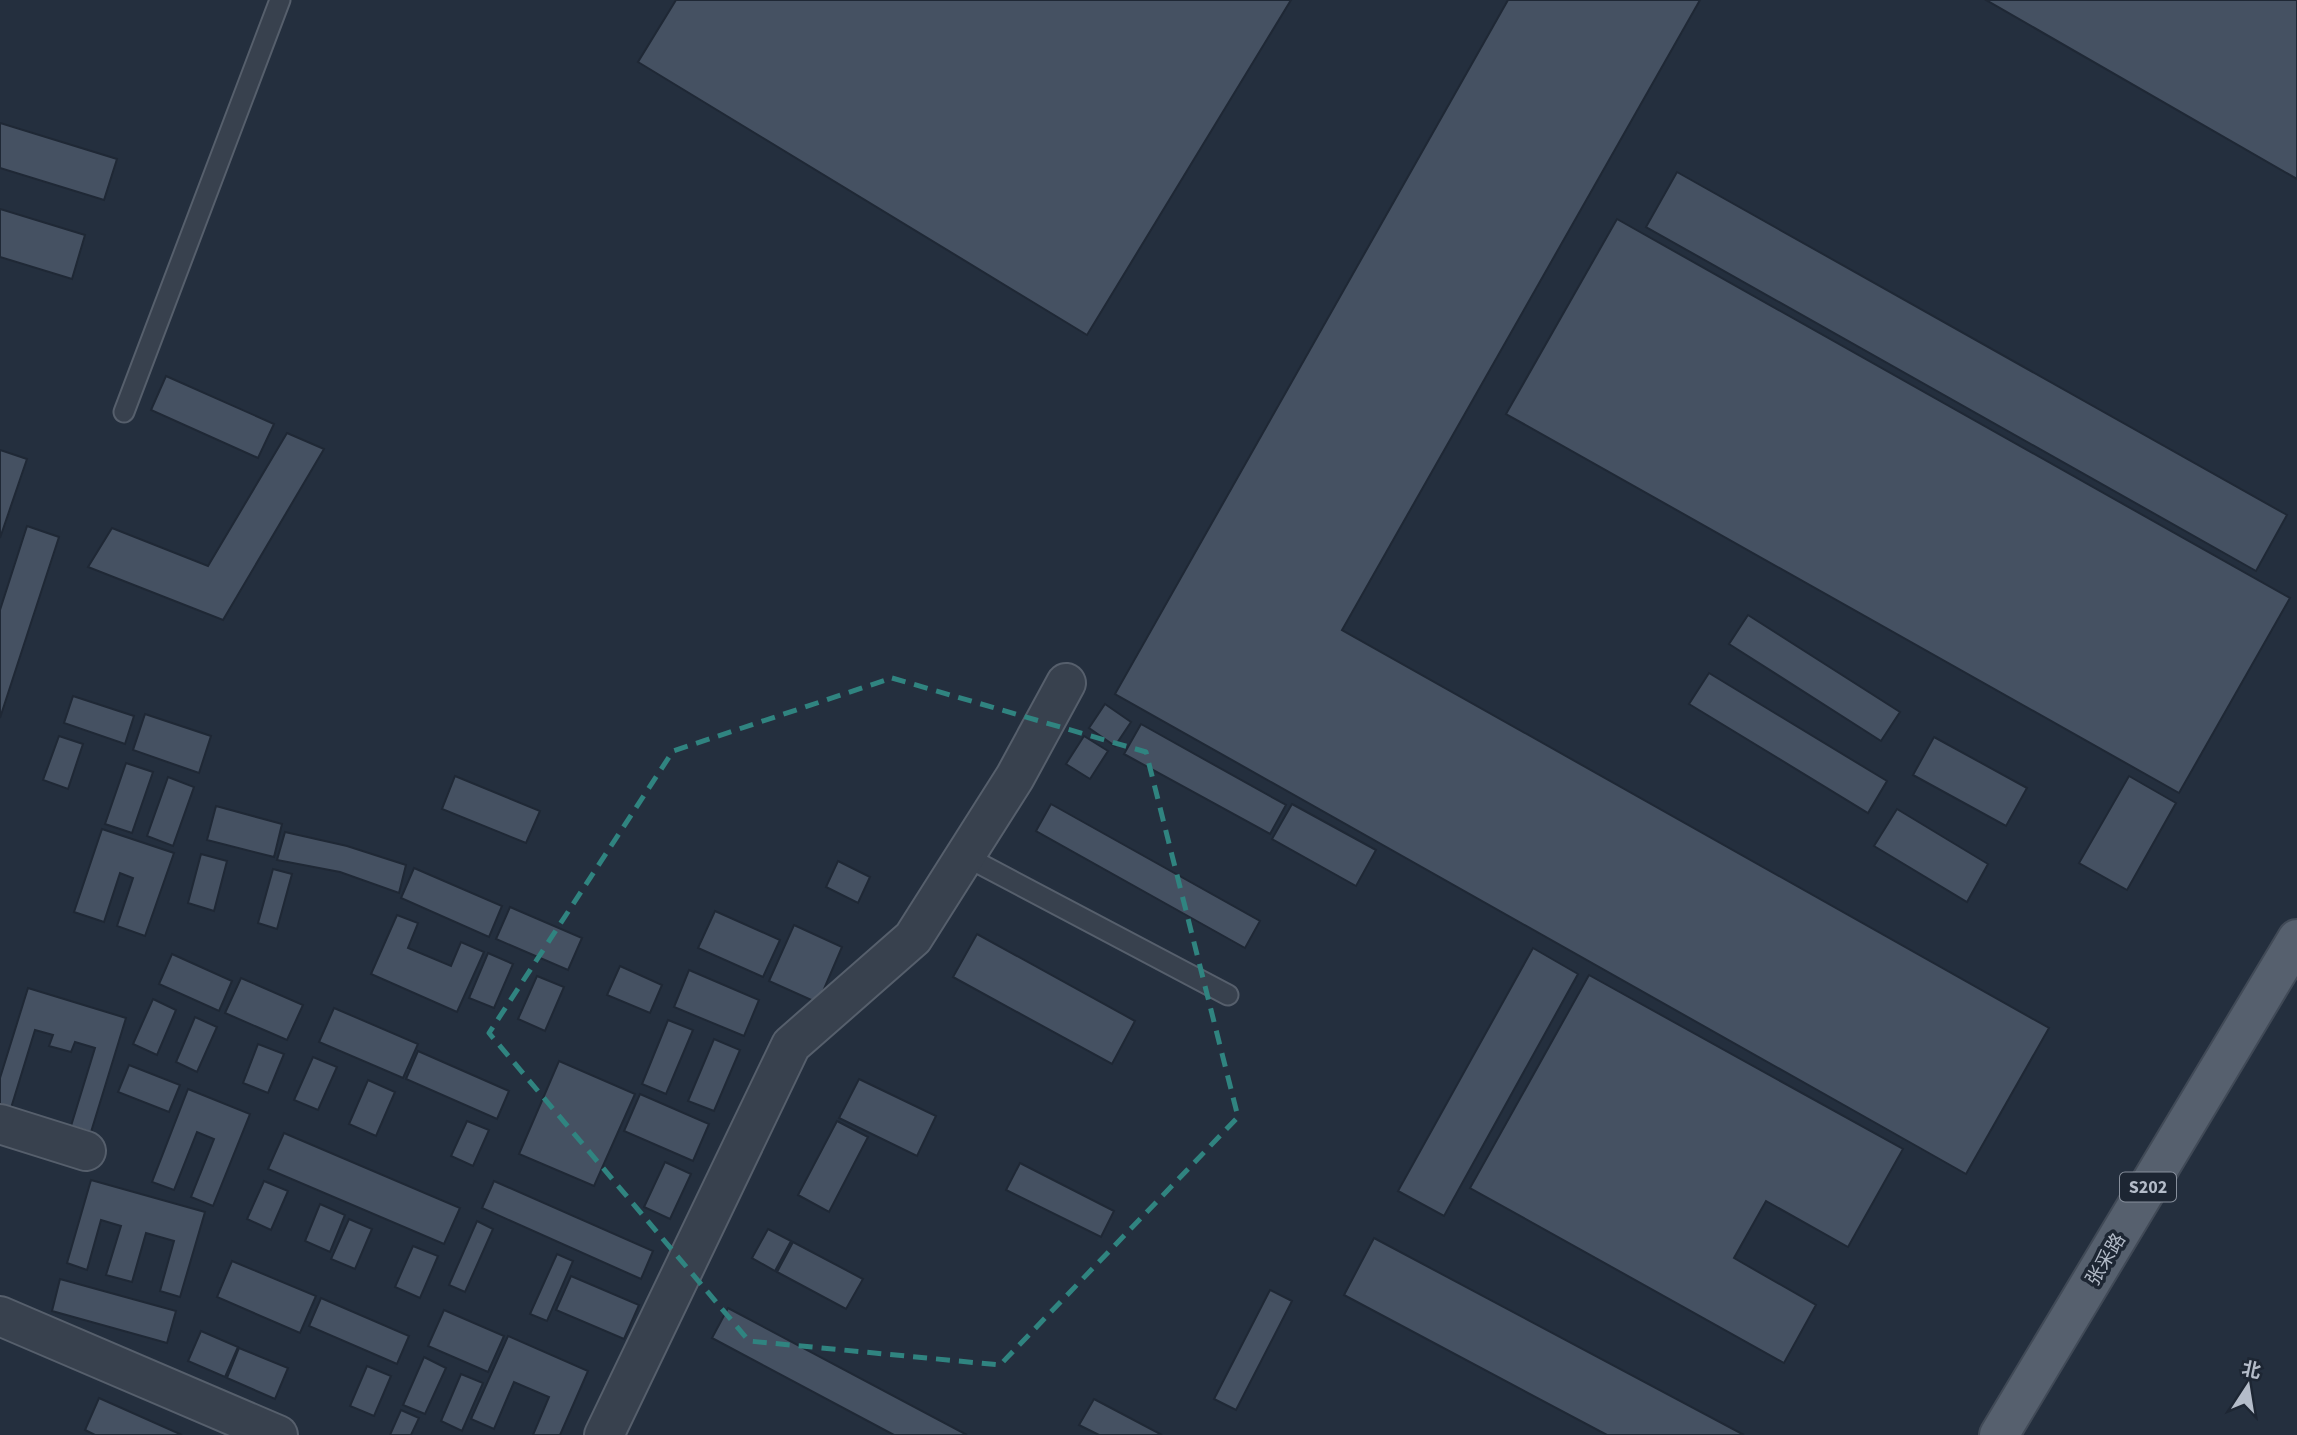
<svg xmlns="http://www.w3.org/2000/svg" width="2297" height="1435" font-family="'Source Sans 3','Noto Sans SC',sans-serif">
<rect width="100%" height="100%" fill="#242f3e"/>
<!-- building -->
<g fill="#455162" stroke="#1f2835" stroke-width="2">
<polygon points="676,0 1291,0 1087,335 638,62"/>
<polygon points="1508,0 1700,0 1342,630 2049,1028 1966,1174 1115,694"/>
<polygon points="1986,0 2297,0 2297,179"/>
<polygon points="0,123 117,159 104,200 0,168"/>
<polygon points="1677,172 2287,515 2256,571 1646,227"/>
<polygon points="0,209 85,235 72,279 0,257"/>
<polygon points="1617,219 2290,598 2179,793 1506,414"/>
<polygon points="166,376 274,424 258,458 151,410"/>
<polygon points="287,433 324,449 223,620 88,567 112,528 208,566"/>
<polygon points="0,450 27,459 0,538"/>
<polygon points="27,526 59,537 0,718 0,610"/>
<polygon points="1748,615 1900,712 1881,741 1729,644"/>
<polygon points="1709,673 1887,781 1868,813 1689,704"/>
<polygon points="73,696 134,716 125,744 64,723"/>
<polygon points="1105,704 1131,722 1115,746 1089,728"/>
<polygon points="145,714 211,736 199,773 133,750"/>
<polygon points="1141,724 1286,805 1270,834 1124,754"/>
<polygon points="59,736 83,744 68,789 43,780"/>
<polygon points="1084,736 1108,751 1090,779 1066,764"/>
<polygon points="1934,737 2027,788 2006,826 1913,775"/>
<polygon points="126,763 153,772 132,833 105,824"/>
<polygon points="455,776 540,811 526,843 442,809"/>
<polygon points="2129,776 2176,803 2127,890 2079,863"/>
<polygon points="168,777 194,787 173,846 147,836"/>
<polygon points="1051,804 1260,921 1245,948 1036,831"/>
<polygon points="1292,804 1376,850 1356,886 1272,839"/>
<polygon points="216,806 282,824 274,857 207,840"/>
<polygon points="1897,809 1988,864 1967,902 1874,846"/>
<polygon points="102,829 174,853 145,936 117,926 133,878 120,873 104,922 74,912"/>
<polygon points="285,832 347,846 406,865 399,893 340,872 277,860"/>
<polygon points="201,854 227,861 214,911 188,903"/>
<polygon points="838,861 870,877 858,903 826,887"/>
<polygon points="414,868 502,906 489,937 401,898"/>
<polygon points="273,869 292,874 277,929 258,923"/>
<polygon points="510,907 582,938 568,970 496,939"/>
<polygon points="715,911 780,940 763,977 698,948"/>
<polygon points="397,915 418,923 408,948 451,966 461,942 484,952 457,1012 371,974"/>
<polygon points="794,925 842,947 818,1003 769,981"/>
<polygon points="977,934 1135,1021 1112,1064 953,977"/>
<polygon points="1533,948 1578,974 1444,1216 1398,1191"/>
<polygon points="488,953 513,964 494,1008 469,998"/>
<polygon points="172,954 232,981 219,1011 159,984"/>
<polygon points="620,966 662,985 650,1013 607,995"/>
<polygon points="689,970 759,1000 744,1036 674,1007"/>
<polygon points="1589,975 1903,1149 1848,1247 1766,1201 1734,1258 1816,1305 1784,1363 1470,1188"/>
<polygon points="537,976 564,987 545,1031 518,1019"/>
<polygon points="241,978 303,1005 287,1040 225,1013"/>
<polygon points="28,988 126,1018 91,1132 71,1126 95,1048 75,1042 71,1052 49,1046 53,1035 35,1030 11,1108 0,1104 0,1078"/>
<polygon points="153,999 176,1010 157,1055 133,1044"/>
<polygon points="334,1008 418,1044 403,1078 319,1042"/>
<polygon points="195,1017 217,1027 197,1072 176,1062"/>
<polygon points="668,1020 693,1030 666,1094 642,1084"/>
<polygon points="714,1039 740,1050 714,1111 688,1101"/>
<polygon points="258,1044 284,1054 268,1093 243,1083"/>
<polygon points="418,1051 509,1091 497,1119 406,1079"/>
<polygon points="313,1057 337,1067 318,1110 294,1100"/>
<polygon points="559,1061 635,1094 594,1186 519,1154"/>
<polygon points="129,1065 180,1085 169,1112 118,1092"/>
<polygon points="859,1079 936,1116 917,1156 839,1118"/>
<polygon points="368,1080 395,1092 376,1136 349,1124"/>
<polygon points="188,1089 250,1114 213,1206 191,1197 214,1139 197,1132 174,1190 152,1182"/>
<polygon points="640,1094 709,1124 693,1161 624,1131"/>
<polygon points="467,1121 489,1130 473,1166 451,1156"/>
<polygon points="837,1121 868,1137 829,1212 798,1195"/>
<polygon points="284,1133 460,1208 444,1244 268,1169"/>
<polygon points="665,1162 691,1174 670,1219 644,1207"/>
<polygon points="1020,1163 1114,1211 1101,1237 1006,1190"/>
<polygon points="91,1180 205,1212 180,1297 160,1291 174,1241 146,1233 132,1282 106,1275 121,1226 101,1220 87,1270 67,1263"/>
<polygon points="264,1181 288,1191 271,1230 247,1219"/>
<polygon points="494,1181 653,1251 641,1279 482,1208"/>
<polygon points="320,1204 345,1215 330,1252 305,1241"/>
<polygon points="349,1219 372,1229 355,1269 331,1259"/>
<polygon points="477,1221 493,1229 465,1292 449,1285"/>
<polygon points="768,1229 791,1241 775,1271 752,1258"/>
<polygon points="1374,1238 1744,1435 1607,1435 1344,1295"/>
<polygon points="793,1242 863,1279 846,1309 777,1272"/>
<polygon points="413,1246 438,1256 420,1298 395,1287"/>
<polygon points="557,1254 573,1261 547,1321 530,1314"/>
<polygon points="232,1261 316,1296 300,1333 217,1297"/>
<polygon points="571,1276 639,1305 624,1339 556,1310"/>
<polygon points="60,1279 176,1311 167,1343 52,1311"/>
<polygon points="1270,1290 1292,1301 1236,1410 1214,1399"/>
<polygon points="321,1298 409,1336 397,1364 309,1326"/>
<polygon points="728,1308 967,1435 894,1435 712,1338"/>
<polygon points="444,1310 504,1336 488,1372 428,1346"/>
<polygon points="201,1331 238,1347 225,1377 188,1361"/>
<polygon points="508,1336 588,1371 560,1435 533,1435 549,1397 514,1382 494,1429 471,1419"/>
<polygon points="239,1348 288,1368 275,1399 227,1378"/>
<polygon points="424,1357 446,1368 425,1414 403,1405"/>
<polygon points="367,1366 391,1376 374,1416 350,1406"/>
<polygon points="461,1374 483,1383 462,1431 441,1421"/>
<polygon points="99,1398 182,1435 95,1435 85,1430"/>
<polygon points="1094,1399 1162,1435 1099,1435 1079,1425"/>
<polygon points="401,1410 419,1418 411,1435 390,1435"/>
</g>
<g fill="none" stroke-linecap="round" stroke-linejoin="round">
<defs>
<g id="lane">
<polyline points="124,412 280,0"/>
<polyline points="965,856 1228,995"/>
</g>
<g id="street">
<polyline points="0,1124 86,1151"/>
<polyline points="0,1316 278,1435"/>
<polyline points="604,1435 791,1045 913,938 1015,777 1066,683"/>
</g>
<polyline id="primary" points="1999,1435 2297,939"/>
</defs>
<!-- lane casing -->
<use href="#lane" stroke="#565f6c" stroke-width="23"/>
<!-- street casing -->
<use href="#street" stroke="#565f6c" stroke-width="42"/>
<!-- primary casing -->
<use href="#primary" stroke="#414a57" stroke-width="42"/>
<!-- lane -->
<use href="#lane" stroke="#38414e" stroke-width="19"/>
<!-- street -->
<use href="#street" stroke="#38414e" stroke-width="38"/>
<!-- primary -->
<use href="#primary" stroke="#56606e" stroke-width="38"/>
</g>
<!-- marked area -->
<path fill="none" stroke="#308480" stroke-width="5" stroke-dasharray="14 9" stroke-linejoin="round" d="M892,678L1146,752L1238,1117L1000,1365L749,1341L489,1033L673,751Z"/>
<g text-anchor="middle" stroke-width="7" stroke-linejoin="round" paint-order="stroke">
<!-- shield labels -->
<rect fill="#1d2633" stroke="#878f9c" stroke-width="2" x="2120" y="1172.5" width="56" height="29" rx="5"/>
<g font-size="18" font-weight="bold" fill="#b4bcc9">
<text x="2148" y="1193">S202</text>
</g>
<!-- street labels -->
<g font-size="19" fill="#b4bcc9" stroke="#1d2633">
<text transform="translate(2105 1259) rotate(-59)" y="7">张采路</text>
</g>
</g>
<!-- north arrow -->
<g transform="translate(2248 1386) rotate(12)" stroke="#1d2633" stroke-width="5" paint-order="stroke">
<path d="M0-5L12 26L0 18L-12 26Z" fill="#b4bcc9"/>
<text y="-10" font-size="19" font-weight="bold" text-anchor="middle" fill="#b4bcc9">北</text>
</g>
</svg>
